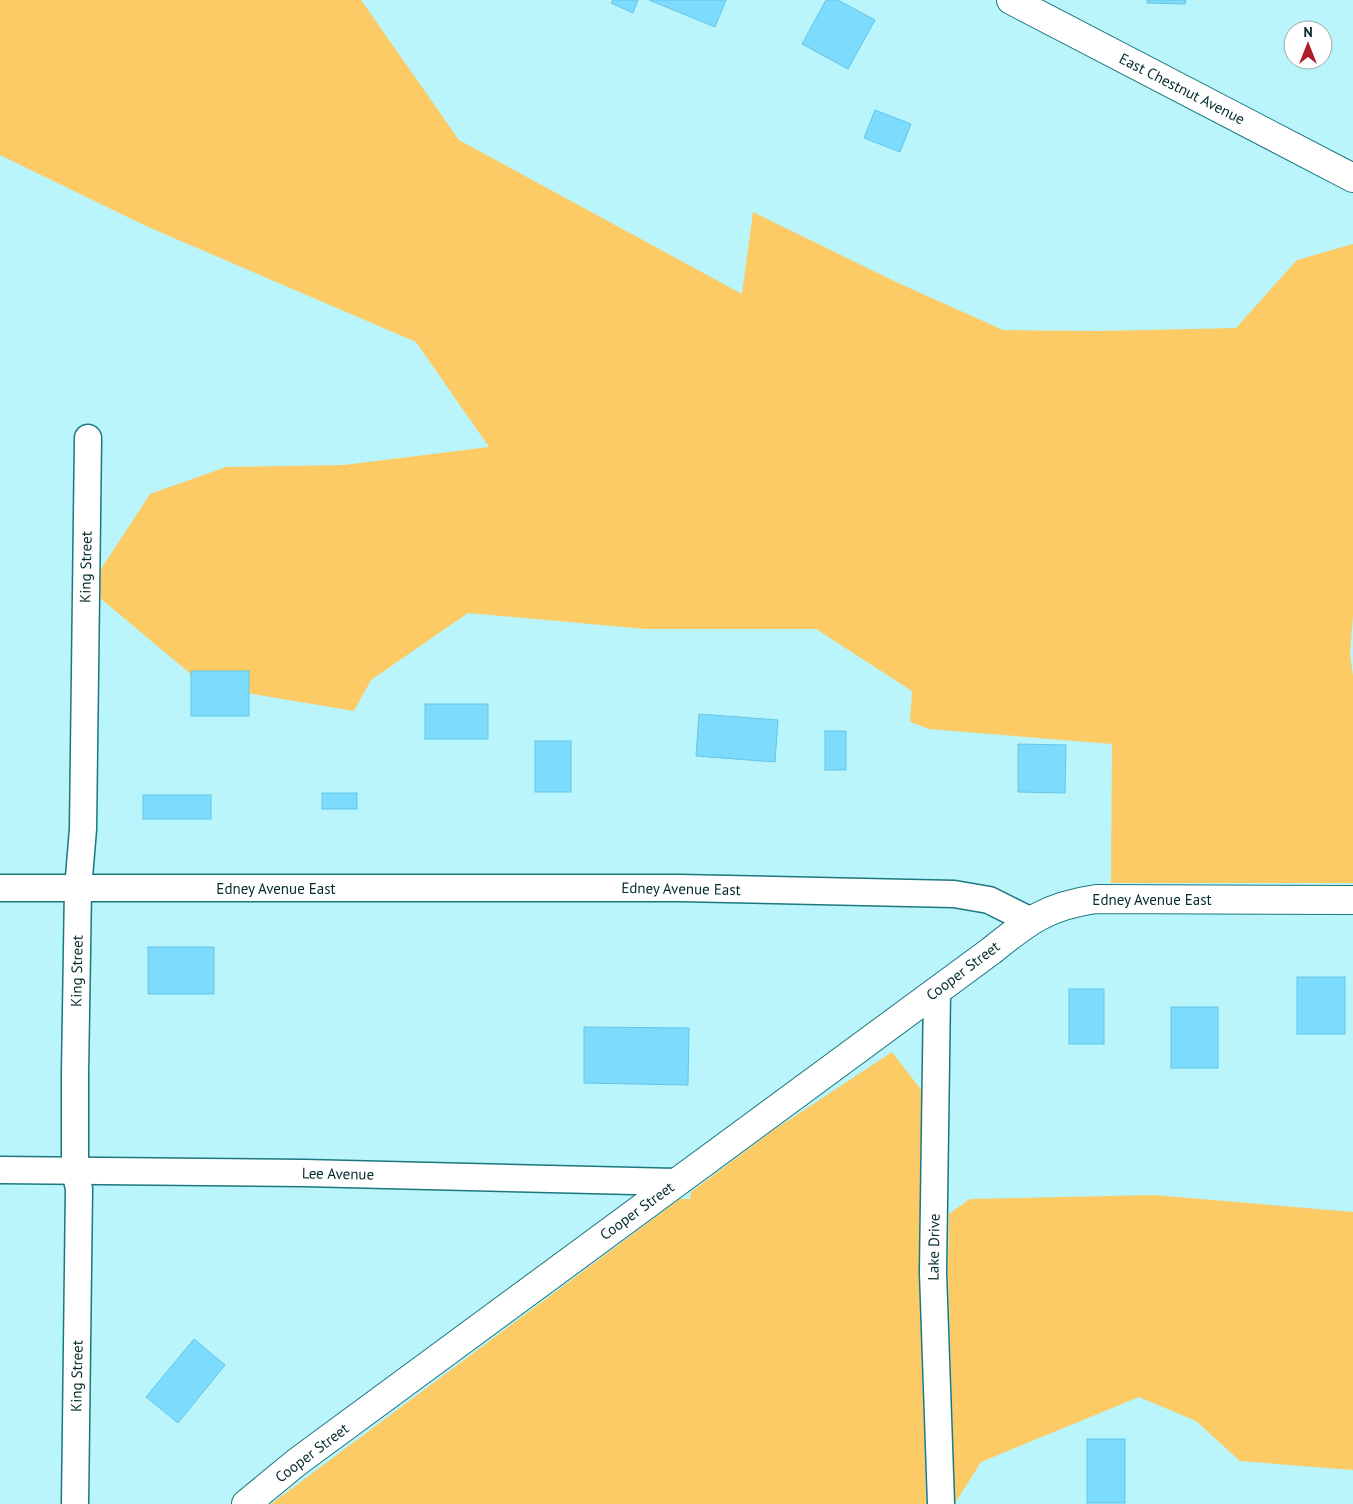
<svg xmlns="http://www.w3.org/2000/svg" width="1353" height="1504" font-family="'PT Sans',sans-serif">
<rect width="100%" height="100%" fill="#b9f5fb"/>
<!-- green -->
<g fill="#fccb65">
<polygon points="0,0 361,0 459,140 742,294 753,212 896,282 1003,330 1099,331 1236,328 1297,260 1353,244 1353,616 1350,654 1353,676 1353,883 1111,883 1112,744 929,729 910,722 912,691 816,629 645,629 468,613 371,680 354,711 205,686 100,598 101,569 150,494 226,467 344,465 489,447 416,342 146,226 0,155"/>
<polygon points="892,1052 922,1091 919,1272 926,1504 271,1504 680,1199 690,1199 691,1192 771,1132"/>
<polygon points="1154,1195 1353,1212 1353,1470 1240,1461 1196,1421 1139,1397 981,1462 955,1503 948,1272 949,1214 970,1199"/>
</g>
<!-- building -->
<g fill="#7ddcfe" stroke="#65c5e6">
<polygon points="613,0 638,0 633,13 611,3"/>
<polygon points="649,0 726,0 715,27"/>
<polygon points="826,0 838,0 875,20 848,69 802,44"/>
<polygon points="1147,0 1186,0 1185,4 1147,3"/>
<polygon points="875,110 911,124 900,152 864,138"/>
<rect x="191" y="671" width="58" height="45"/>
<rect x="425" y="704" width="63" height="35"/>
<polygon points="699,714 778,720 775,762 696,756"/>
<rect x="825" y="731" width="21" height="39"/>
<rect x="535" y="741" width="36" height="51"/>
<polygon points="1018,744 1066,745 1065,793 1018,792"/>
<rect x="322" y="793" width="35" height="16"/>
<rect x="143" y="795" width="68" height="24"/>
<rect x="148" y="947" width="66" height="47"/>
<rect x="1297" y="977" width="48" height="57"/>
<rect x="1069" y="989" width="35" height="55"/>
<rect x="1171" y="1007" width="47" height="61"/>
<polygon points="584,1027 689,1028 688,1085 584,1083"/>
<polygon points="194,1339 225,1365 178,1423 146,1397"/>
<rect x="1087" y="1439" width="38" height="64"/>
</g>
<g fill="none" stroke-linecap="round" stroke-linejoin="round">
<defs>
<g id="street">
<polyline points="0,888 679,888 954,894 989,900 1029,920"/>
<polyline points="937,991 933,1272 941,1504"/>
<polyline points="0,1170 304,1173 676,1182"/>
<polyline points="75,1504 79,1189 75,1170 75,1073 78,889 83,829 88,438"/>
</g>
<g id="secondary">
<polyline points="1011,0 1353,178"/>
<path d="M246,1504L297,1462L991,951C1028,921 1047,906 1096,899L1353,900"/>
</g>
</defs>
<!-- street casing -->
<use href="#street" stroke="#1c777f" stroke-width="29"/>
<!-- secondary casing -->
<use href="#secondary" stroke="#1c777f" stroke-width="30"/>
<!-- street -->
<use href="#street" stroke="#fff" stroke-width="26"/>
<!-- secondary -->
<use href="#secondary" stroke="#fff" stroke-width="28"/>
</g>
<g text-anchor="middle" stroke-width="4" stroke-linejoin="round" paint-order="stroke">
<!-- street labels -->
<g font-size="15" fill="#052a2d" stroke="#fff">
<text transform="translate(1182 89) rotate(27)" y="5">East Chestnut Avenue</text>
<text transform="translate(86 567) rotate(-89)" y="5">King Street</text>
<text x="276" y="894">Edney Avenue East</text>
<text transform="translate(681 889) rotate(1)" y="5">Edney Avenue East</text>
<text x="1152" y="905">Edney Avenue East</text>
<text transform="translate(77 971) rotate(-89)" y="5">King Street</text>
<text transform="translate(963 971) rotate(-37)" y="5">Cooper Street</text>
<text transform="translate(338 1174) rotate(1)" y="5">Lee Avenue</text>
<text transform="translate(637 1211) rotate(-36)" y="5">Cooper Street</text>
<text transform="translate(934 1247) rotate(-89)" y="5">Lake Drive</text>
<text transform="translate(77 1376) rotate(-89)" y="5">King Street</text>
<text transform="translate(312 1453) rotate(-37)" y="5">Cooper Street</text>
</g>
</g>
<!-- north arrow -->
<g transform="translate(1308 45)"><circle r="24" fill="#ffffff" stroke="#9baaab"/>
<path d="M0-4L9 19L0 12L-9 19Z" fill="#af1c29"/>
<text y="-8" font-size="14" font-weight="bold" text-anchor="middle" fill="#052a2d">N</text>
</g>
</svg>
